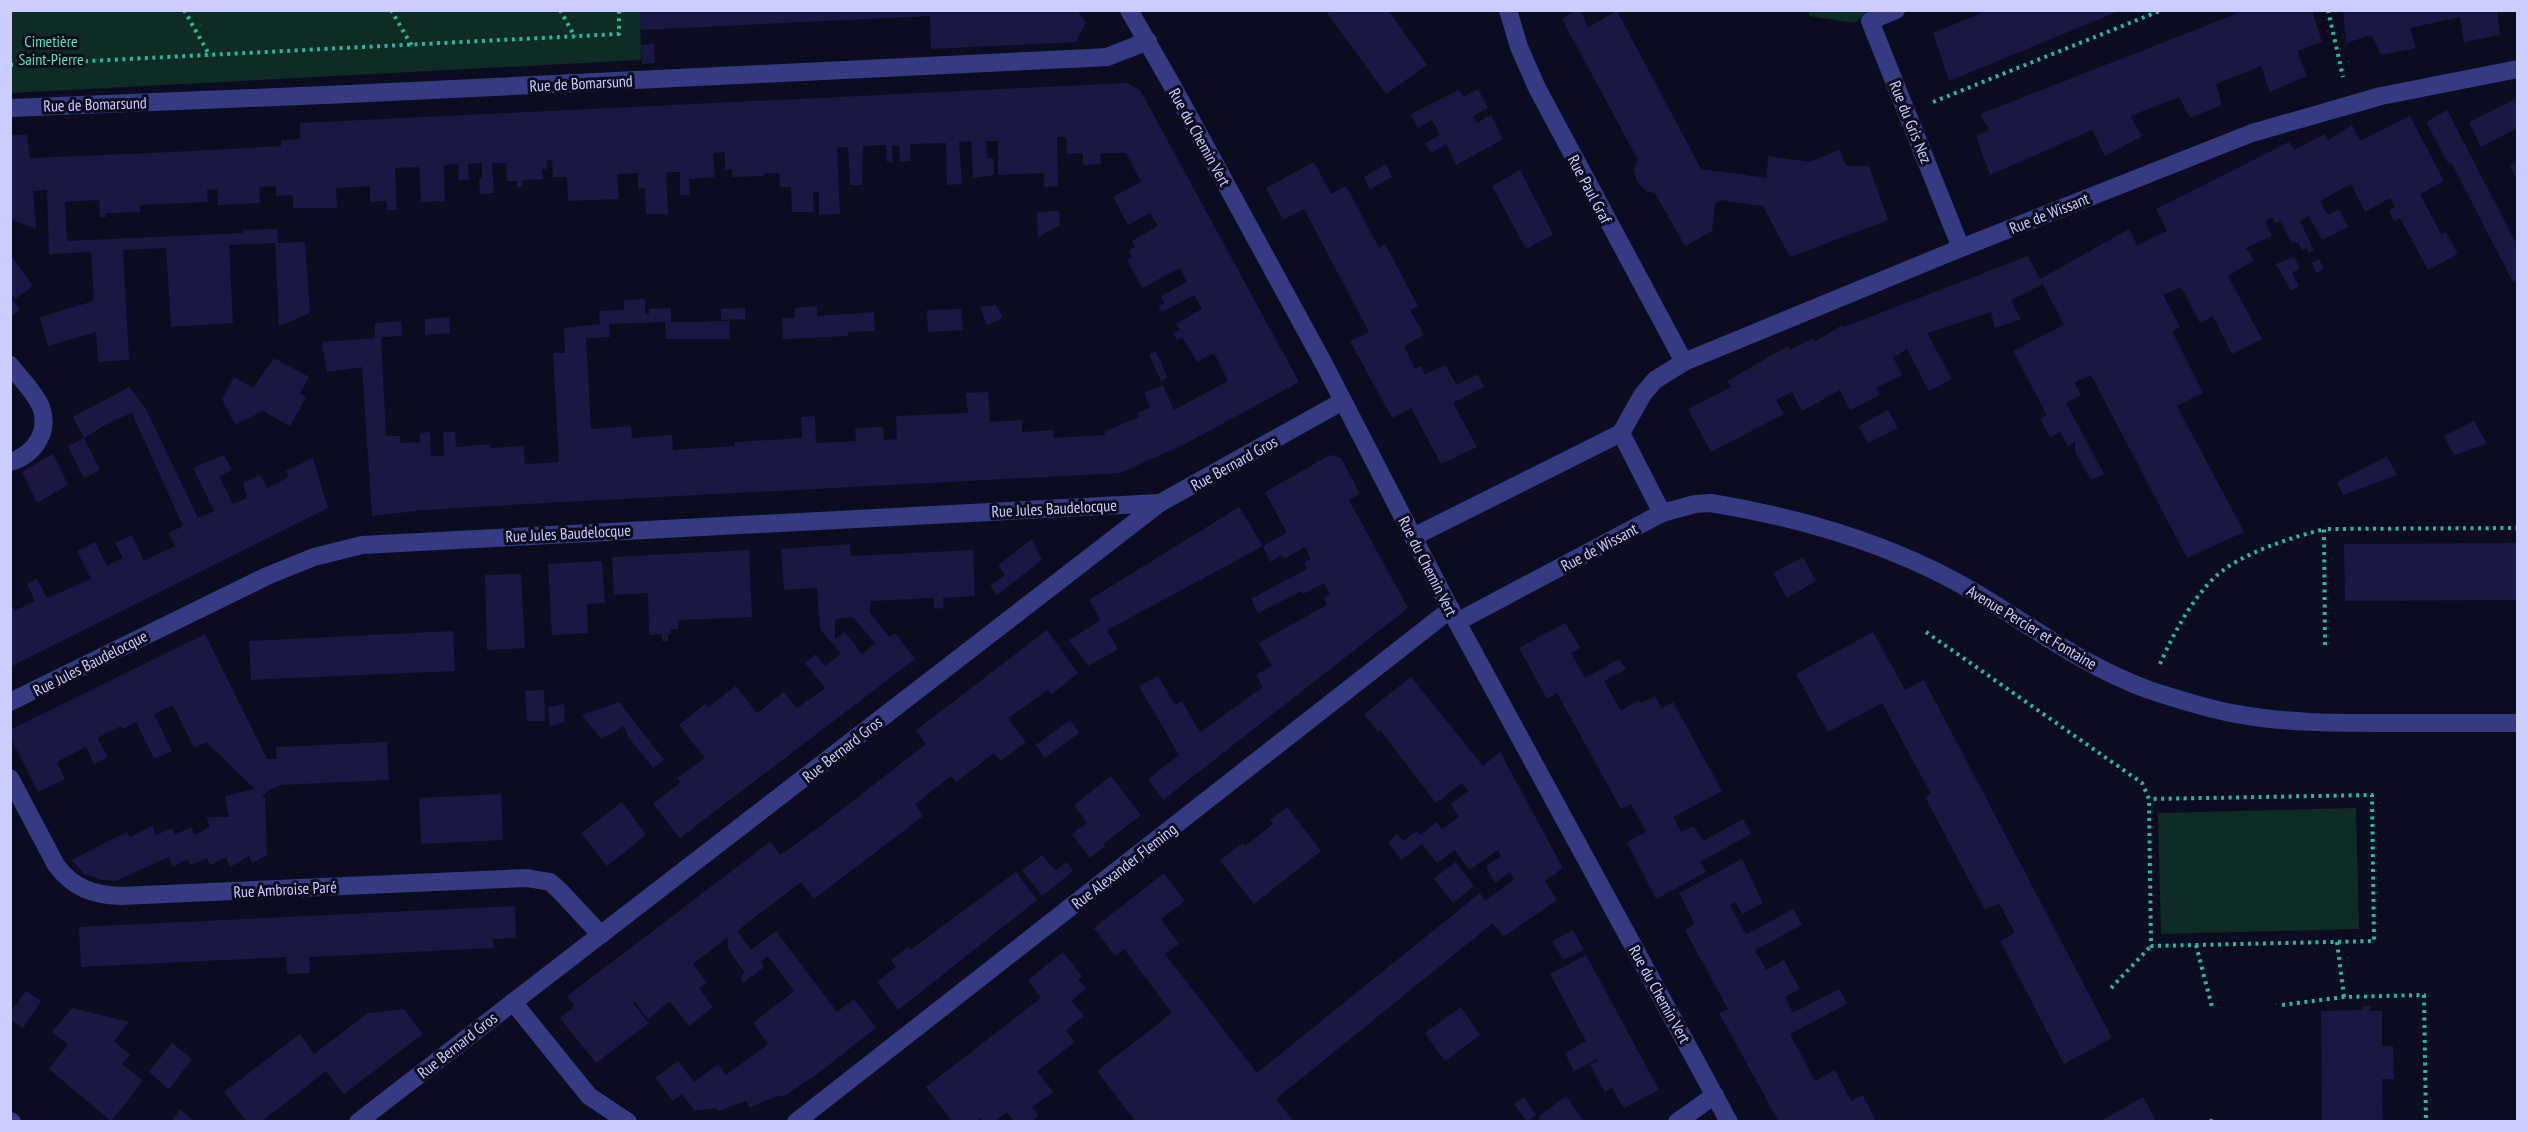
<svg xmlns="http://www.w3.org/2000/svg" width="2528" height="1132" font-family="'PT Sans Narrow',sans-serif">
<rect width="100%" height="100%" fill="#0c0c21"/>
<!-- green -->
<g fill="#0e2b26">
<polygon points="11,11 640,11 641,60 11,93"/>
<polygon points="1809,11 1809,10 1867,11 1855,23 1809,16"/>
<polygon points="2356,808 2359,929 2161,934 2158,813"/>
</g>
<!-- building -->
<g fill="#1a1743" fill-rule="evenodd">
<polygon points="640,10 1077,10 1086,23 1076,42 931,49 930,16 640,30"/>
<polygon points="1325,10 1388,10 1427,65 1386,94"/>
<polygon points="1577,10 1580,10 1588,27 1617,11 1701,169 1767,178 1768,156 1809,162 1839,150 1846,166 1869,166 1888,220 1790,257 1763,206 1721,200 1715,204 1712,231 1685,246 1655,193 1646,191 1637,182 1634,169 1638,160 1562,19"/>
<polygon points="1989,10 2119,10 2119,11 1949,81 1933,33"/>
<polygon points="2246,10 2312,10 2322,42 2297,51 2307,76 2270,92 2261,66 2216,84 2222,105 2190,118 2179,97 2130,116 2142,136 2105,156 2092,130 1990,175 1976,136 1989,130 1980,114"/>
<polygon points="2343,10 2497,10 2500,35 2464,42 2460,17 2410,28 2416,48 2381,55 2372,35 2346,43"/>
<polygon points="654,44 655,63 642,64 641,45"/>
<polygon points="1127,83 1140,90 1299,382 1185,444 1120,473 527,504 424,510 372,516 362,367 327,372 322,342 375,338 375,323 401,321 402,336 381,337 386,436 400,436 400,443 420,442 420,433 430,432 431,456 444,456 443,432 455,432 456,447 490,444 490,448 524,446 525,464 559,462 553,353 565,353 564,328 600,324 599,311 624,310 624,300 645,299 645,314 649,314 649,309 671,308 671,322 729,321 730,339 666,339 665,322 609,324 610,337 586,338 591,429 631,426 632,438 672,435 673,450 735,446 735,442 802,438 801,417 815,416 816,443 856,441 855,428 883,427 884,440 897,439 896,416 968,413 966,393 988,392 990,422 1022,420 1022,432 1053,430 1053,438 1106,435 1104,432 1139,417 1137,413 1150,408 1144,393 1163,385 1174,410 1228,381 1214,353 1197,362 1182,337 1177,340 1173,333 1180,330 1176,324 1202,309 1194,295 1162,312 1158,306 1165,303 1161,296 1187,282 1180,268 1142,288 1127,260 1132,257 1129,250 1135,247 1132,241 1158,226 1150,213 1128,225 1113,197 1141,182 1126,153 1100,153 1101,164 1083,165 1083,153 1067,154 1066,137 1057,137 1058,186 1044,187 1044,173 998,175 998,141 986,141 987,158 993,158 994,175 973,178 971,141 959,142 962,184 947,185 946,143 910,144 911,161 900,162 899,145 892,145 893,163 887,162 886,145 863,146 862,185 850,185 848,147 837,148 840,214 819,215 819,192 813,192 814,212 792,212 791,187 780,187 779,173 764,173 765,176 732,177 732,169 725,170 725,152 713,153 715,177 689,179 690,195 680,195 680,172 666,172 668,214 646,214 645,188 638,189 638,173 617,174 619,199 568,201 567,177 553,177 552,160 546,161 547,169 542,169 543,179 522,180 522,187 517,187 517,181 507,181 506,163 492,163 494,193 480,194 479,179 482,179 482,163 468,164 469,179 459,181 458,164 444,165 445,201 421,202 419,167 395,168 397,210 387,210 386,201 370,202 370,186 336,188 337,208 293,208 293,195 276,196 276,186 259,187 260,203 218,205 217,189 207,190 208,202 140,205 140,212 106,213 106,217 100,217 99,200 65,202 67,241 243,233 243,230 277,229 278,243 305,242 310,313 279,326 275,243 229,245 233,323 171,327 166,248 123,250 129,360 98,362 96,332 48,346 40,317 94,301 91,252 49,254 47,190 33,191 36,229 10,219 10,135 27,135 30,158 172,152 281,146 281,140 300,139 300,123"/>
<polygon points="1478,89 1488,108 1473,116 1477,123 1491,115 1503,139 1456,165 1446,144 1431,153 1425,143 1440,135 1432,120 1418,128 1411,114 1459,90 1463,97"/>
<polygon points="2517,98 2517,128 2481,147 2469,122"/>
<polygon points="2447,110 2517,245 2517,280 2513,282 2451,162 2448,163 2426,122"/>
<polygon points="2410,116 2444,181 2420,194 2441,234 2446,232 2458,254 2428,270 2400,218 2394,221 2389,210 2395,207 2390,198 2365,212 2351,184 2320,201 2328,215 2339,209 2348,227 2322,240 2309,216 2300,221 2314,250 2308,253 2307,248 2302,250 2299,243 2291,242 2280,221 2275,223 2273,217 2265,221 2272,236 2246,248 2254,260 2228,276 2262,339 2232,354 2213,316 2200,323 2181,287 2163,295 2180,327 2172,331 2203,393 2177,406 2244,532 2187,558 2091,375 2074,383 2081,395 2066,403 2104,474 2091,480 2075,452 2075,442 2068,446 2060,432 2050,437 2040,419 2047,415 2013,351 2064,325 2043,284 2011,300 2021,319 1995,328 1991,312 1927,333 1952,379 1929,391 1907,349 1893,357 1902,375 1876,388 1880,395 1850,410 1840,390 1802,411 1792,392 1776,400 1784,414 1711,452 1688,409 1731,387 1727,381 1788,346 1790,350 1813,338 1815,342 1842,325 1844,327 2028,256 2040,279 2129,229 2137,245 2167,231 2156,209 2289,142 2294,150 2325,134 2328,140 2352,125 2360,141"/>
<polygon points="1314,162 1331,194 1346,186 1379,248 1385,244 1418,306 1410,310 1424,335 1404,346 1415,369 1422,366 1425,375 1445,365 1457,385 1478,374 1484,387 1453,403 1477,447 1441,464 1411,408 1392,418 1350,341 1369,332 1304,209 1283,220 1266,188"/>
<polygon points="2517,162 2517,180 2510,165"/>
<polygon points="1386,164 1392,177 1370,189 1364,177"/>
<polygon points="1520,170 1553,234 1526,249 1492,186"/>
<polygon points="1059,211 1060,225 1038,237 1037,212"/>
<polygon points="10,254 33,286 15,299 10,293"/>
<polygon points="2294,257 2300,268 2292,273 2299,286 2291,291 2276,264"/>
<polygon points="2319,259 2324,269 2316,273 2312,263"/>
<polygon points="10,296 20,310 10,317"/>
<polygon points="996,305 1003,318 987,325 980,307"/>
<polygon points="817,306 817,316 874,312 875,331 848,332 848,336 783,339 782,318 795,318 795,308"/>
<polygon points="745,308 745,319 721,320 721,309"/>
<polygon points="961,309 963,330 928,332 927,310"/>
<polygon points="449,317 450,333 425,335 425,319"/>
<polygon points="1156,351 1167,377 1161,381 1149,355"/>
<polygon points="274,358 309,377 300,393 306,397 290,426 263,411 235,425 222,399 234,377 253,388"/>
<polygon points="129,387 145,407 198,518 214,511 193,468 224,455 232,470 219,476 233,504 247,498 243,483 260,475 267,488 289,477 286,471 313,458 328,508 10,667 10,602 15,611 35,601 27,584 37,579 47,598 91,579 77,551 95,542 107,566 123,558 115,543 132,535 144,561 175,546 168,533 183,526 132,413 112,421 84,438 73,417"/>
<polygon points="1888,410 1898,428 1868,443 1859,426"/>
<polygon points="2474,421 2487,444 2454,455 2444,436"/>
<polygon points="84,438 100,470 84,478 68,446"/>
<polygon points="53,454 68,485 37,503 22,472"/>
<polygon points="1330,455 1341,458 1360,494 1349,500 1408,608 1163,800 1148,779 1179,755 1139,686 1158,676 1175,705 1182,701 1200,732 1263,687 1256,675 1272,666 1259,643 1327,605 1324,598 1330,595 1324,583 1303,594 1301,591 1258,613 1251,599 1307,569 1304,562 1311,559 1305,547 1284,559 1282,555 1270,562 1263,546 1287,533 1265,492"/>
<polygon points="2387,456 2397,475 2343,495 2337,482"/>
<polygon points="1239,507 1263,546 1107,630 1118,649 1088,666 1069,640 1101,620 1089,600"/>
<polygon points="1032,539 1042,560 997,595 990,586 1005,575 998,565"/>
<polygon points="2517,543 2517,600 2345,601 2344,544"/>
<path d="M850,544L851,556L973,550L975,596L943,598L944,608L934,609V598L871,601L870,613L889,637L895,633L915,659L680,838L653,804L681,782L677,778L705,758L679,725L706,703L708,707L736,686L757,713L784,692L797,708L825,688L805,663L816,654L825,666L841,654L820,629L817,588L784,590L781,549ZM853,617L875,643L862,654L845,632L835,639V619Z"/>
<polygon points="749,550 752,617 678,620 678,629 671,629 671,633 668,634 668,641 662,641 662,634 649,635 648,593 614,595 612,557"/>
<polygon points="1803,557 1816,581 1787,598 1773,573"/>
<polygon points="602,561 605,603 587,604 588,633 552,635 548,564"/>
<polygon points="521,574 525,648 487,650 485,575"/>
<polygon points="1565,623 1580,648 1571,653 1585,678 1619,659 1626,669 1604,681 1621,711 1639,700 1641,703 1655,696 1662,708 1673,702 1722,791 1673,817 1681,832 1694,826 1703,841 1743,819 1751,834 1700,862 1706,872 1656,899 1627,842 1646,832 1631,804 1621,809 1557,693 1547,699 1519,648"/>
<polygon points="1047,630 1078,673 1051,695 1048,690 1008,718 1026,742 1001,761 994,753 956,782 951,776 915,804 923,816 814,899 801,882 737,931 751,950 776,931 837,1012 854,999 876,1028 817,1074 782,1097 780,1095 750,1107 746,1101 718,1111 716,1108 695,1111 682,1094 673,1101 655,1078 678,1061 694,1082 718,1064 726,1075 768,1044 753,1023 794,991 768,956 761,962 764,967 743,983 740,977 745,973 728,949 727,938 693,964 707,983 699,988 713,1007 689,1026 670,1001 648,1019 635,1002 633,1003 649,1023 596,1063 560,1018 575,1006 567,996 770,842 780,855 818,828 926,744 916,730"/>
<polygon points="453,631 455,671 251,680 249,641"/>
<polygon points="1873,632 1905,690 1924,680 2112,1038 2064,1064 2000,941 2015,933 1999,903 1985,910 1925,797 1931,794 1882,703 1828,732 1796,674"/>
<polygon points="205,634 267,759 277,759 276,747 387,742 389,780 280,785 271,789 262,796 265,797 267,855 252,863 249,856 230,867 226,857 210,865 207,858 191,865 187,859 173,867 168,857 116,881 102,880 84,874 72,860 99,846 127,832 130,837 152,826 156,835 172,828 175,835 191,827 195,835 210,827 206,817 229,817 225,796 255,789 206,742 194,748 173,705 154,714 172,751 154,759 136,722 122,729 121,726 97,738 108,757 94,764 86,747 57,762 65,779 38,792 10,737 10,730"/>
<polygon points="1411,677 1483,766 1500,752 1563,868 1545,881 1557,900 1503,937 1493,923 1276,1099 1294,1122 1136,1122 1097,1071 1172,1013 1124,949 1115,956 1094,928 1164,873 1185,901 1161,919 1179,944 1165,954 1257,1073 1480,893 1485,901 1514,880 1510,872 1495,883 1486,866 1501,856 1498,850 1469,870 1455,850 1437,863 1422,844 1401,860 1388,842 1397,834 1403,841 1417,831 1420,835 1437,822 1442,829 1459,817 1451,804 1468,791 1462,783 1436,803 1380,730 1378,732 1364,714"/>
<polygon points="544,690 545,721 527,721 525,691"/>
<polygon points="619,702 664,760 653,768 629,738 624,726 601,739 582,715"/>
<polygon points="564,704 565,721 550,727 548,707"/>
<polygon points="1070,720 1079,733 1045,758 1036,745"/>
<polygon points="1111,776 1141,815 1103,844 1105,846 1090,858 1072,834 1087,823 1074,805"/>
<polygon points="501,794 503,840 421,844 419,798"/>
<polygon points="622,802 646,835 607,866 581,833"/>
<polygon points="1287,807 1321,851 1254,904 1220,860 1243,843 1245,846 1273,824 1270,820"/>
<polygon points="1042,855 1055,871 1067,862 1073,871 1042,896 1022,870"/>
<polygon points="1742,859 1763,903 1742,914 1735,902 1730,905 1746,935 1793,909 1802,925 1755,950 1766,970 1784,960 1800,989 1785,997 1793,1013 1839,989 1847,1004 1790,1034 1815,1081 1835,1070 1851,1101 1863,1095 1876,1122 1779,1122 1719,1013 1728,1009 1685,930 1695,924 1679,893"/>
<polygon points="1456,862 1474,886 1453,903 1434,878"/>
<polygon points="1016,872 1037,900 898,1010 877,982 896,967 891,960 908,947 910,950"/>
<polygon points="515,906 516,938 493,939 494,948 309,957 310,973 287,974 286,957 81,967 79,927"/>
<polygon points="1573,930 1584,950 1563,960 1552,941"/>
<polygon points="1063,952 1082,976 1078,979 1086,989 1071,1001 1084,1016 1066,1030 1075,1042 1037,1071 1053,1092 1032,1107 1039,1115 1031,1122 1014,1122 1007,1112 994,1122 982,1122 980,1118 975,1122 952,1122 926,1087 1041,998 1028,980"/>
<polygon points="1586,955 1659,1090 1624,1108 1612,1088 1605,1092 1590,1065 1597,1061 1597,1059 1574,1071 1565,1053 1586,1041 1550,974"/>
<polygon points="26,991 41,1001 23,1028 10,1019 10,1013"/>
<polygon points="2363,1006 2371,1006 2370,1011 2382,1011 2382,1046 2393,1046 2394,1079 2382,1079 2383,1122 2322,1122 2321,1011 2363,1010"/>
<polygon points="1461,1007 1480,1035 1445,1061 1425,1033"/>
<polygon points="72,1008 129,1022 114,1041 130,1055 122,1064 143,1081 111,1121 49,1069 68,1045 52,1032"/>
<polygon points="404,1009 423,1034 344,1094 326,1071 261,1122 247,1122 224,1092 300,1034 314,1054 368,1013"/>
<polygon points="172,1043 192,1059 169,1089 149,1072"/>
<polygon points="1566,1096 1584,1122 1541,1122 1538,1117"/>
<polygon points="1524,1097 1536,1115 1527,1122 1514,1104"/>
<polygon points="2143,1097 2156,1122 2099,1122"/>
<polygon points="180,1109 196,1122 171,1122"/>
</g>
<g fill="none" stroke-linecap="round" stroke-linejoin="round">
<!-- path -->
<g stroke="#26b89c" stroke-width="4" stroke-dasharray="3 4.5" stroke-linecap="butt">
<polyline points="184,10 210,56"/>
<polyline points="391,10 412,46"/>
<polyline points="560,10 575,37"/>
<polyline points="2328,10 2343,77"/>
<polyline points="10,65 619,34 619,10"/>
<polyline points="1933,102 2162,10"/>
<polyline points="1926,632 2142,783 2149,799 2151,946 2374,941 2372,795 2149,799"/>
<polyline points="2325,645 2324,529 2518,528"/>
<path d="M2160,664C2174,632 2198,586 2229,566C2258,548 2291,538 2324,529"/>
<polyline points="2337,942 2344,997"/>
<polyline points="2196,945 2212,1007"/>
<polyline points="2111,988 2151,946"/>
<polyline points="2282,1005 2344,997 2424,995 2426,1122"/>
<polyline points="2211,1122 2213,1117"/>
</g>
<!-- minor -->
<g stroke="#343b83" stroke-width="18">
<polyline points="1129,10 1173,87 1324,364 1457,622 1729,1122"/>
<polyline points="1508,10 1519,47 1537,88 1684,362"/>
<polyline points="1896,10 1870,21 1961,248"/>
<polyline points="10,108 348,94 1090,58 1107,57 1148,41"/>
<path d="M10,365C20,378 35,392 41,407C50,432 34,455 10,462"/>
<polyline points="1621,433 1662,513"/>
<polyline points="1413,537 1621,433 1643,394 1655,380 1684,362 1961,248 2252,133 2381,96 2518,69"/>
<path d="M1457,622L1662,513L1695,504L1711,503C1803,518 1895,545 1976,593C2033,627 2085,667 2149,690C2178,699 2207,709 2237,714C2285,723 2333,723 2381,723C2427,723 2472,723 2518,723"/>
<polyline points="10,702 267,576 314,557 362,545 1160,503"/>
<path d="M10,778L56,865C73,888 93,895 121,896L527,878L550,882L560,891L601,935"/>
<polyline points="513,1002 589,1096 628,1122"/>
<polyline points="10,1121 12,1122"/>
<polyline points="358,1122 1160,503 1343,401"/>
<polyline points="796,1122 1451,609"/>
<polyline points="1677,1122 1715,1095"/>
</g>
</g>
<g text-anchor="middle" stroke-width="6" stroke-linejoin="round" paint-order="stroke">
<!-- park labels -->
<g font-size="16" fill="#51e6ad" stroke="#0c0c21">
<text x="51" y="47">Cimetière<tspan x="51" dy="18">Saint-Pierre</tspan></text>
</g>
<!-- street labels -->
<g font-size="16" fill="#cbccff" stroke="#0c0c21">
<text transform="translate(581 83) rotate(-3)" y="6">Rue de Bomarsund</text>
<text transform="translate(95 104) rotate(-2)" y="6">Rue de Bomarsund</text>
<text transform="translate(1911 122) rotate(68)" y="6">Rue du Gris Nez</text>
<text transform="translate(1200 137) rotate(61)" y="6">Rue du Chemin Vert</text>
<text transform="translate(1590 189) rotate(62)" y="6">Rue Paul Graf</text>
<text transform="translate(2049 213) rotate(-22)" y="6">Rue de Wissant</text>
<text transform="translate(1234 463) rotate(-29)" y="6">Rue Bernard Gros</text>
<text transform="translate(1054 508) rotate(-3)" y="6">Rue Jules Baudelocque</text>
<text transform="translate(568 533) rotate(-3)" y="6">Rue Jules Baudelocque</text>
<text transform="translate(1599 547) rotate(-28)" y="6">Rue de Wissant</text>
<text transform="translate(1428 566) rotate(63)" y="6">Rue du Chemin Vert</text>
<text transform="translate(2032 627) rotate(31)" y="6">Avenue Percier et Fontaine</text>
<text transform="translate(90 663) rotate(-27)" y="6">Rue Jules Baudelocque</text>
<text transform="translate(842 749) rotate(-38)" y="6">Rue Bernard Gros</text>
<text transform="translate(1124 866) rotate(-38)" y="6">Rue Alexander Fleming</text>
<text transform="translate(285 889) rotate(-3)" y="6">Rue Ambroise Paré</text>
<text transform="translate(1660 994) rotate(61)" y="6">Rue du Chemin Vert</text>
<text transform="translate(457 1045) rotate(-38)" y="6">Rue Bernard Gros</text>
</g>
</g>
<!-- border -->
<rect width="2528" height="1132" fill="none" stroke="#cbccff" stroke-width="24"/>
</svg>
